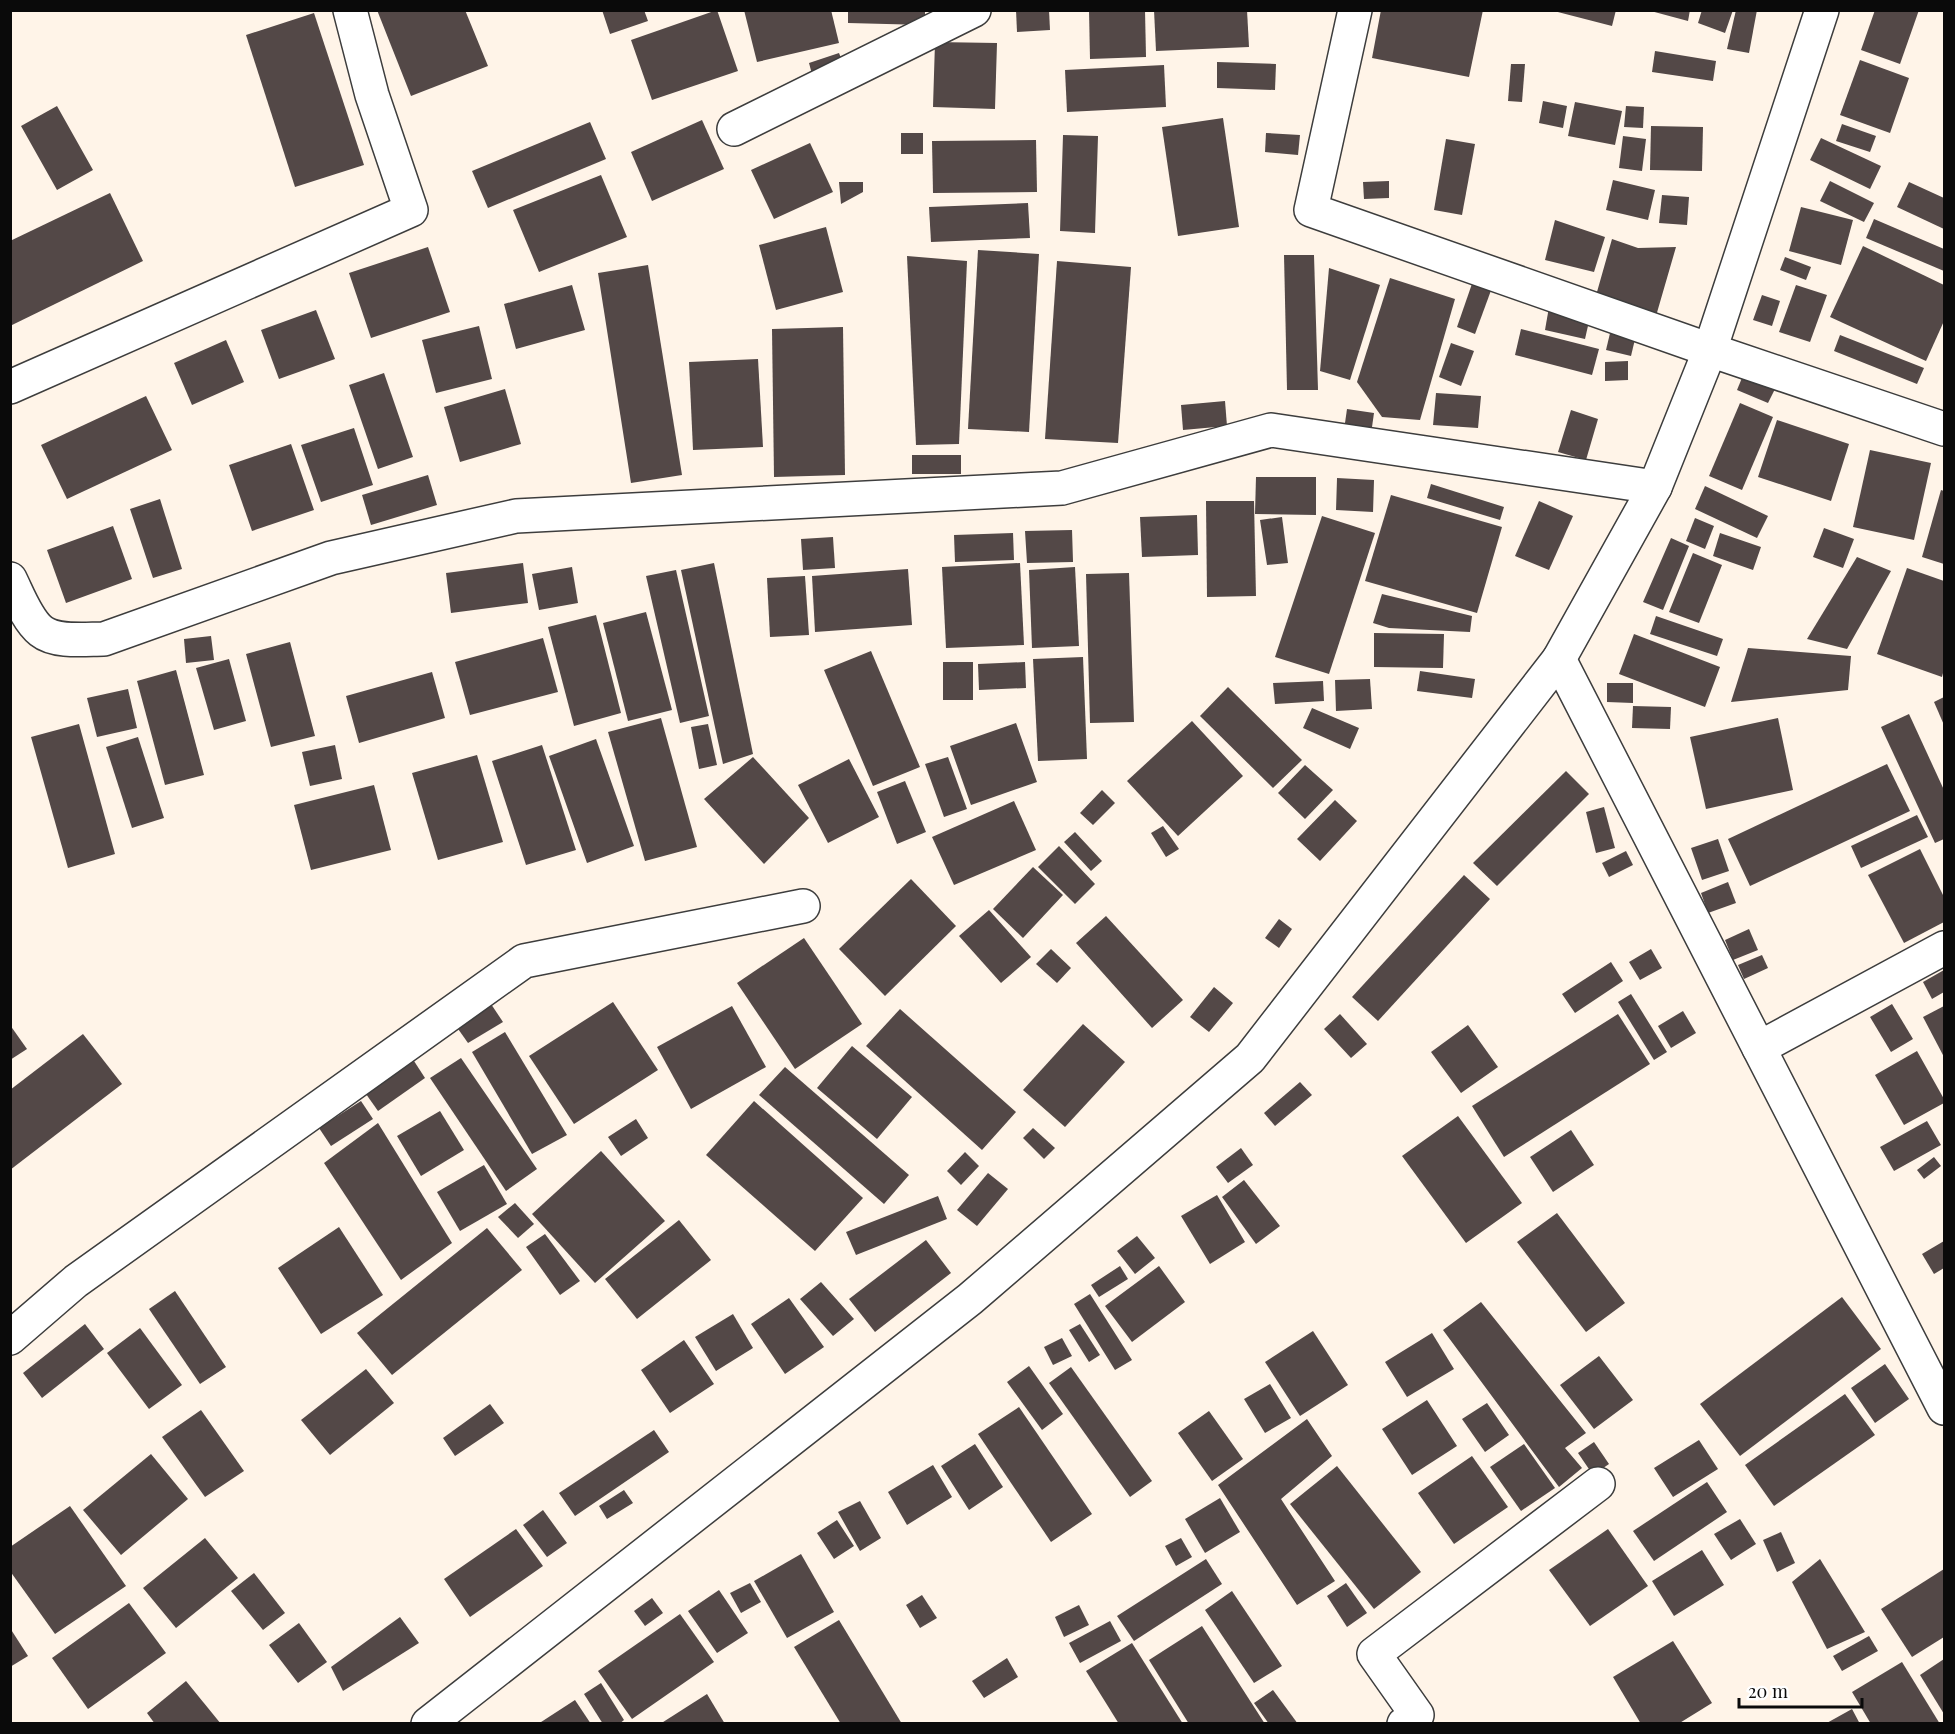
<svg xmlns="http://www.w3.org/2000/svg" width="1955" height="1734" font-family="'Playfair Display',serif">
<rect width="100%" height="100%" fill="#fff4e8"/>
<!-- building -->
<g fill="#534847">
<polygon points="377,10 465,10 488,66 411,96"/>
<polygon points="602,10 644,10 648,21 610,34"/>
<polygon points="717,10 738,71 652,100 631,40"/>
<polygon points="744,10 831,10 839,43 757,62"/>
<polygon points="848,10 925,10 925,25 848,23"/>
<polygon points="1016,10 1049,10 1050,30 1017,32"/>
<polygon points="1089,10 1145,10 1146,57 1090,59"/>
<polygon points="1154,10 1247,10 1249,47 1156,51"/>
<polygon points="1381,10 1483,10 1469,77 1372,58"/>
<polygon points="1550,10 1616,10 1612,26"/>
<polygon points="1647,10 1690,10 1688,21"/>
<polygon points="1702,10 1733,10 1725,33 1698,23"/>
<polygon points="1736,10 1757,10 1749,53 1727,49"/>
<polygon points="1875,10 1919,10 1900,64 1861,50"/>
<polygon points="314,13 364,165 295,187 246,35"/>
<polygon points="935,42 997,43 995,109 933,107"/>
<polygon points="1655,51 1716,61 1713,81 1652,72"/>
<polygon points="839,53 845,68 813,78 809,63"/>
<polygon points="1860,60 1909,78 1890,133 1840,115"/>
<polygon points="1217,62 1276,64 1275,90 1217,88"/>
<polygon points="1511,64 1525,64 1522,102 1508,101"/>
<polygon points="1164,65 1166,107 1067,112 1065,70"/>
<polygon points="1543,101 1567,106 1563,128 1539,123"/>
<polygon points="1575,102 1622,111 1615,145 1568,136"/>
<polygon points="57,106 93,170 57,190 21,126"/>
<polygon points="1626,106 1644,107 1643,128 1624,127"/>
<polygon points="1223,118 1239,227 1178,236 1162,127"/>
<polygon points="702,120 724,169 652,201 631,152"/>
<polygon points="590,122 606,159 488,208 472,171"/>
<polygon points="1842,124 1876,136 1870,152 1836,141"/>
<polygon points="1651,126 1703,127 1702,171 1650,170"/>
<rect x="901" y="133" width="22" height="21"/>
<polygon points="1266,133 1300,135 1298,155 1265,152"/>
<polygon points="1063,135 1098,136 1095,233 1060,231"/>
<polygon points="1623,136 1646,139 1642,171 1619,168"/>
<polygon points="1821,138 1881,166 1870,189 1810,160"/>
<polygon points="1446,139 1475,144 1462,215 1434,210"/>
<polygon points="1036,140 1037,192 933,193 932,141"/>
<polygon points="810,143 833,192 774,219 751,170"/>
<polygon points="601,175 627,237 539,272 513,210"/>
<polygon points="1613,180 1655,190 1648,220 1606,210"/>
<polygon points="1389,181 1389,198 1364,199 1363,182"/>
<polygon points="1830,181 1874,203 1864,222 1820,201"/>
<polygon points="839,182 863,182 863,192 841,204"/>
<polygon points="1909,182 1944,198 1944,229 1897,207"/>
<polygon points="110,193 143,261 10,326 10,241"/>
<polygon points="1662,195 1689,197 1687,225 1659,223"/>
<polygon points="1028,203 1030,238 931,242 929,207"/>
<polygon points="1801,207 1853,220 1841,265 1789,251"/>
<polygon points="1874,219 1944,249 1944,271 1866,238"/>
<polygon points="1555,220 1605,237 1594,272 1545,260"/>
<polygon points="826,227 843,292 776,310 759,245"/>
<polygon points="1612,239 1638,248 1676,247 1656,316 1595,299"/>
<polygon points="1863,246 1944,285 1944,321 1926,361 1830,317"/>
<polygon points="428,247 450,312 371,338 349,273"/>
<polygon points="978,250 1039,254 1029,432 968,429"/>
<polygon points="1284,255 1314,255 1318,390 1287,390"/>
<polygon points="907,256 967,261 959,444 916,445"/>
<polygon points="1785,257 1811,267 1806,280 1780,270"/>
<polygon points="1057,261 1131,267 1118,443 1045,439"/>
<polygon points="648,265 682,475 631,483 598,273"/>
<polygon points="1329,268 1380,285 1350,380 1320,371"/>
<polygon points="1390,278 1455,299 1420,420 1382,417 1357,382"/>
<polygon points="1474,278 1493,285 1475,334 1457,327"/>
<polygon points="572,285 585,330 516,349 504,304"/>
<polygon points="1796,285 1827,295 1810,342 1779,332"/>
<polygon points="1762,295 1780,301 1772,326 1753,320"/>
<polygon points="1549,307 1590,317 1585,339 1545,330"/>
<polygon points="316,310 335,359 279,379 261,330"/>
<polygon points="479,326 492,379 436,393 422,340"/>
<polygon points="843,327 845,475 774,477 772,329"/>
<polygon points="1521,329 1599,349 1592,375 1515,355"/>
<polygon points="1611,329 1636,335 1631,356 1606,350"/>
<polygon points="1840,335 1924,368 1917,384 1834,351"/>
<polygon points="226,340 244,382 192,405 174,363"/>
<polygon points="1451,343 1474,351 1461,386 1439,377"/>
<polygon points="758,359 763,447 693,450 689,362"/>
<polygon points="1628,361 1628,380 1605,381 1605,362"/>
<polygon points="384,373 413,457 378,469 349,385"/>
<polygon points="1744,373 1776,387 1768,403 1737,390"/>
<polygon points="505,389 521,444 460,462 444,407"/>
<polygon points="1436,393 1481,396 1478,428 1433,425"/>
<polygon points="146,396 172,450 67,499 41,445"/>
<polygon points="1225,401 1227,426 1183,430 1181,405"/>
<polygon points="1740,403 1773,417 1742,490 1709,476"/>
<polygon points="1347,409 1374,413 1371,434 1344,430"/>
<polygon points="1571,410 1598,419 1586,460 1558,452"/>
<polygon points="1777,420 1849,444 1831,501 1758,477"/>
<polygon points="354,428 373,485 321,502 301,445"/>
<polygon points="291,444 314,510 252,531 229,465"/>
<polygon points="1870,450 1931,463 1914,540 1853,527"/>
<rect x="912" y="455" width="49" height="19"/>
<polygon points="428,475 437,505 371,525 362,495"/>
<polygon points="1256,477 1316,477 1316,515 1255,514"/>
<polygon points="1337,478 1374,480 1373,512 1336,510"/>
<polygon points="1431,484 1504,507 1500,520 1427,498"/>
<polygon points="1705,486 1768,516 1757,538 1695,509"/>
<polygon points="1941,490 1944,491 1944,564 1922,557"/>
<polygon points="1391,495 1502,527 1477,613 1365,581"/>
<polygon points="160,499 182,569 153,578 130,509"/>
<polygon points="1206,501 1254,501 1256,596 1207,597"/>
<polygon points="1539,501 1573,516 1549,570 1515,556"/>
<polygon points="1197,515 1198,555 1142,557 1140,517"/>
<polygon points="1322,516 1375,533 1329,674 1275,657"/>
<polygon points="1282,517 1288,563 1267,565 1260,520"/>
<polygon points="1695,518 1714,526 1705,549 1686,541"/>
<polygon points="113,526 132,579 66,603 47,550"/>
<polygon points="1824,528 1854,539 1843,568 1813,557"/>
<polygon points="1072,530 1073,562 1027,563 1025,531"/>
<polygon points="1013,533 1014,560 955,562 954,535"/>
<polygon points="1720,533 1761,547 1753,570 1713,556"/>
<polygon points="833,537 835,568 803,570 801,539"/>
<polygon points="1671,538 1689,546 1663,610 1643,602"/>
<polygon points="1693,553 1722,565 1699,623 1669,612"/>
<polygon points="1857,557 1891,571 1847,649 1807,639"/>
<polygon points="523,563 528,603 451,613 446,573"/>
<polygon points="714,563 753,754 723,764 681,570"/>
<polygon points="1020,563 1024,645 946,648 942,567"/>
<polygon points="572,567 578,603 539,610 532,574"/>
<polygon points="1075,567 1079,646 1032,648 1029,570"/>
<polygon points="1907,568 1944,581 1944,669 1942,677 1877,654"/>
<polygon points="908,569 912,625 815,632 812,576"/>
<polygon points="676,570 709,716 680,723 646,576"/>
<polygon points="1129,573 1134,722 1090,723 1086,574"/>
<polygon points="805,576 809,635 770,637 767,578"/>
<polygon points="1382,594 1472,616 1470,632 1389,628 1373,623"/>
<polygon points="646,612 672,710 628,721 603,623"/>
<polygon points="596,615 621,713 574,726 548,627"/>
<polygon points="1656,616 1723,639 1717,656 1650,634"/>
<polygon points="1374,633 1444,634 1443,668 1374,667"/>
<polygon points="1634,634 1720,667 1705,707 1619,674"/>
<polygon points="211,636 214,660 186,663 184,639"/>
<polygon points="543,638 558,692 470,715 455,662"/>
<polygon points="290,642 315,736 271,747 246,654"/>
<polygon points="1748,648 1851,656 1848,690 1731,702"/>
<polygon points="871,651 920,767 873,786 824,670"/>
<polygon points="1083,657 1087,759 1038,761 1033,659"/>
<polygon points="229,659 246,721 214,730 196,668"/>
<rect x="943" y="662" width="30" height="38"/>
<polygon points="1025,662 1026,688 979,690 978,664"/>
<polygon points="176,670 204,775 165,785 137,681"/>
<polygon points="1420,671 1475,679 1472,698 1417,691"/>
<polygon points="432,672 445,718 359,743 346,696"/>
<polygon points="1370,679 1372,709 1336,711 1335,680"/>
<polygon points="1323,681 1324,701 1275,704 1273,683"/>
<polygon points="1607,683 1633,683 1633,703 1607,702"/>
<polygon points="1228,687 1302,760 1273,788 1200,716"/>
<polygon points="128,689 137,728 97,737 87,698"/>
<polygon points="1944,697 1944,725 1934,702"/>
<polygon points="1633,706 1671,707 1670,729 1632,728"/>
<polygon points="1312,708 1359,728 1350,749 1303,728"/>
<polygon points="1909,714 1944,790 1944,839 1935,843 1881,727"/>
<polygon points="661,718 697,847 645,861 608,732"/>
<polygon points="1778,718 1793,790 1706,809 1690,737"/>
<polygon points="1192,721 1243,776 1178,836 1127,781"/>
<polygon points="1016,723 1037,782 971,805 950,746"/>
<polygon points="79,724 115,854 68,868 31,737"/>
<polygon points="708,724 717,765 699,769 691,727"/>
<polygon points="138,737 164,818 132,828 106,747"/>
<polygon points="596,739 634,846 587,863 549,756"/>
<polygon points="335,745 342,779 310,786 302,752"/>
<polygon points="542,745 576,850 526,865 492,761"/>
<polygon points="477,755 503,842 438,860 412,773"/>
<polygon points="753,757 809,818 764,864 704,799"/>
<polygon points="948,757 967,809 944,817 925,764"/>
<polygon points="849,759 879,817 828,843 798,785"/>
<polygon points="1887,764 1910,811 1750,886 1728,839"/>
<polygon points="1305,765 1333,790 1305,819 1278,793"/>
<polygon points="1566,771 1589,794 1497,886 1473,863"/>
<polygon points="905,781 926,832 897,844 877,792"/>
<polygon points="374,785 391,850 311,870 294,805"/>
<polygon points="1102,790 1115,803 1093,825 1080,813"/>
<polygon points="1335,800 1357,821 1320,861 1297,839"/>
<polygon points="1014,801 1036,850 954,885 932,837"/>
<polygon points="1604,807 1615,848 1596,853 1586,812"/>
<polygon points="1917,815 1928,837 1861,868 1851,846"/>
<polygon points="1163,826 1179,849 1166,857 1151,833"/>
<polygon points="1075,832 1102,861 1091,871 1064,842"/>
<polygon points="1718,839 1729,871 1702,880 1691,848"/>
<polygon points="1059,846 1095,884 1075,904 1038,867"/>
<polygon points="1920,849 1944,897 1944,922 1904,943 1868,875"/>
<polygon points="1626,851 1633,865 1609,877 1602,863"/>
<polygon points="1033,867 1063,895 1023,938 993,909"/>
<polygon points="1464,875 1490,899 1378,1021 1352,997"/>
<polygon points="911,879 956,926 885,996 839,949"/>
<polygon points="1728,882 1736,903 1708,913 1701,893"/>
<polygon points="989,910 1031,957 1001,983 959,936"/>
<polygon points="1106,916 1183,1000 1152,1028 1076,943"/>
<polygon points="1279,919 1292,929 1279,948 1265,938"/>
<polygon points="1749,929 1758,950 1733,960 1725,940"/>
<polygon points="804,938 862,1024 795,1069 737,983"/>
<polygon points="1051,949 1071,968 1057,983 1036,964"/>
<polygon points="1651,949 1662,968 1640,980 1629,962"/>
<polygon points="1762,955 1768,968 1744,979 1738,965"/>
<polygon points="1611,962 1623,981 1575,1013 1562,994"/>
<polygon points="1944,970 1944,992 1932,999 1923,982"/>
<polygon points="1214,987 1233,1003 1209,1032 1190,1017"/>
<polygon points="1631,994 1667,1052 1654,1060 1618,1002"/>
<polygon points="613,1002 658,1070 574,1124 529,1056"/>
<polygon points="491,1004 503,1022 468,1043 456,1026"/>
<polygon points="1892,1004 1913,1039 1891,1052 1870,1017"/>
<polygon points="732,1006 766,1067 691,1109 657,1047"/>
<polygon points="1944,1006 1944,1057 1923,1017"/>
<polygon points="900,1009 1016,1112 982,1150 866,1046"/>
<polygon points="1683,1011 1696,1033 1671,1048 1658,1026"/>
<polygon points="1340,1014 1367,1044 1351,1058 1324,1029"/>
<polygon points="1618,1014 1650,1064 1504,1157 1472,1106"/>
<polygon points="1083,1024 1125,1062 1065,1127 1023,1090"/>
<polygon points="10,1025 27,1049 10,1060"/>
<polygon points="1468,1025 1498,1067 1461,1093 1431,1052"/>
<polygon points="505,1032 567,1135 532,1154 472,1052"/>
<polygon points="83,1034 122,1084 10,1170 10,1090"/>
<polygon points="852,1046 912,1097 877,1139 817,1088"/>
<polygon points="1917,1051 1944,1099 1944,1103 1904,1125 1875,1075"/>
<polygon points="461,1058 537,1169 506,1191 430,1078"/>
<polygon points="414,1061 425,1078 378,1111 366,1094"/>
<polygon points="785,1067 909,1175 884,1204 759,1095"/>
<polygon points="1300,1082 1312,1095 1275,1126 1264,1113"/>
<polygon points="361,1101 373,1119 331,1146 319,1128"/>
<polygon points="754,1101 863,1198 815,1251 706,1155"/>
<polygon points="440,1111 464,1150 421,1176 397,1136"/>
<polygon points="1458,1116 1522,1203 1466,1243 1402,1156"/>
<polygon points="636,1119 648,1138 621,1156 608,1137"/>
<polygon points="1927,1121 1941,1145 1894,1171 1880,1147"/>
<polygon points="378,1123 452,1243 401,1280 324,1163"/>
<polygon points="1033,1128 1055,1148 1044,1159 1023,1138"/>
<polygon points="1571,1130 1594,1165 1553,1192 1530,1157"/>
<polygon points="1241,1148 1253,1165 1228,1183 1216,1167"/>
<polygon points="601,1151 665,1221 595,1283 532,1214"/>
<polygon points="965,1152 979,1166 961,1185 947,1171"/>
<polygon points="1934,1157 1941,1166 1924,1179 1917,1170"/>
<polygon points="484,1165 507,1204 460,1231 437,1192"/>
<polygon points="988,1173 1008,1189 977,1226 957,1210"/>
<polygon points="1244,1180 1280,1226 1256,1244 1222,1197"/>
<polygon points="1217,1195 1245,1242 1210,1264 1181,1216"/>
<polygon points="938,1196 947,1219 856,1255 846,1232"/>
<polygon points="515,1203 534,1224 518,1238 498,1217"/>
<polygon points="1557,1213 1625,1303 1586,1332 1517,1242"/>
<polygon points="679,1220 711,1260 637,1319 605,1279"/>
<polygon points="339,1227 383,1295 321,1334 278,1268"/>
<polygon points="487,1228 522,1270 392,1375 357,1333"/>
<polygon points="545,1234 580,1281 560,1295 526,1247"/>
<polygon points="1137,1236 1155,1258 1135,1274 1117,1251"/>
<polygon points="926,1240 951,1273 875,1332 849,1299"/>
<polygon points="1944,1241 1944,1268 1934,1274 1922,1254"/>
<polygon points="1120,1266 1128,1279 1099,1297 1091,1285"/>
<polygon points="1159,1266 1185,1302 1132,1342 1105,1306"/>
<polygon points="821,1282 854,1319 833,1336 800,1299"/>
<polygon points="175,1291 226,1367 200,1384 149,1309"/>
<polygon points="1090,1294 1132,1360 1115,1370 1074,1304"/>
<polygon points="1842,1297 1881,1349 1740,1456 1700,1404"/>
<polygon points="789,1298 824,1347 785,1374 751,1324"/>
<polygon points="1481,1302 1586,1433 1565,1448 1582,1468 1559,1487 1443,1330"/>
<polygon points="733,1314 753,1348 716,1371 695,1337"/>
<polygon points="85,1324 104,1349 42,1398 23,1373"/>
<polygon points="1080,1324 1100,1355 1089,1362 1069,1330"/>
<polygon points="140,1328 182,1385 149,1409 107,1353"/>
<polygon points="1313,1331 1348,1385 1300,1416 1265,1362"/>
<polygon points="1432,1333 1454,1369 1407,1397 1385,1362"/>
<polygon points="1062,1338 1072,1356 1053,1365 1044,1347"/>
<polygon points="684,1340 714,1384 670,1413 641,1370"/>
<polygon points="1599,1356 1633,1400 1594,1429 1560,1385"/>
<polygon points="1885,1364 1909,1399 1875,1423 1851,1388"/>
<polygon points="1029,1366 1063,1414 1042,1430 1007,1382"/>
<polygon points="1071,1367 1152,1481 1130,1497 1049,1383"/>
<polygon points="366,1369 394,1403 330,1455 301,1420"/>
<polygon points="1270,1384 1291,1418 1265,1433 1244,1399"/>
<polygon points="1845,1394 1875,1435 1774,1506 1745,1465"/>
<polygon points="1427,1400 1457,1446 1412,1475 1382,1429"/>
<polygon points="1487,1403 1509,1435 1485,1452 1462,1419"/>
<polygon points="490,1404 504,1423 455,1456 443,1438"/>
<polygon points="1019,1407 1092,1514 1051,1542 978,1434"/>
<polygon points="201,1410 244,1471 205,1497 162,1437"/>
<polygon points="1209,1411 1243,1459 1212,1481 1178,1433"/>
<polygon points="1307,1419 1332,1456 1281,1499 1335,1581 1297,1605 1218,1485"/>
<polygon points="654,1430 669,1452 575,1516 559,1493"/>
<polygon points="1699,1440 1718,1469 1673,1497 1654,1468"/>
<polygon points="1594,1442 1609,1464 1593,1475 1578,1453"/>
<polygon points="975,1444 1003,1487 969,1510 941,1466"/>
<polygon points="1524,1444 1555,1488 1521,1511 1490,1467"/>
<polygon points="151,1454 188,1499 121,1555 83,1510"/>
<polygon points="1472,1456 1508,1507 1454,1544 1418,1493"/>
<polygon points="933,1465 952,1497 907,1525 888,1492"/>
<polygon points="1337,1466 1421,1572 1374,1609 1290,1504"/>
<polygon points="1707,1482 1727,1512 1654,1561 1633,1531"/>
<polygon points="624,1490 633,1503 607,1519 599,1506"/>
<polygon points="1220,1498 1240,1532 1205,1553 1185,1519"/>
<polygon points="860,1501 881,1538 860,1551 838,1512"/>
<polygon points="70,1506 126,1586 55,1634 10,1571 10,1547"/>
<polygon points="543,1510 567,1543 547,1557 523,1525"/>
<polygon points="1740,1519 1756,1544 1731,1560 1714,1534"/>
<polygon points="837,1520 854,1546 834,1559 817,1533"/>
<polygon points="516,1529 543,1566 470,1617 444,1579"/>
<polygon points="1608,1529 1648,1586 1590,1626 1549,1570"/>
<polygon points="1781,1532 1795,1563 1777,1572 1763,1540"/>
<polygon points="205,1538 238,1578 176,1628 143,1588"/>
<polygon points="1181,1538 1192,1557 1176,1566 1165,1546"/>
<polygon points="1702,1550 1724,1585 1674,1616 1652,1581"/>
<polygon points="801,1554 834,1612 787,1638 754,1581"/>
<polygon points="1206,1559 1222,1584 1134,1641 1117,1616"/>
<polygon points="1820,1559 1865,1632 1827,1649 1792,1582"/>
<polygon points="1944,1569 1944,1637 1912,1657 1881,1609"/>
<polygon points="254,1573 285,1613 263,1630 231,1591"/>
<polygon points="750,1583 761,1602 741,1613 730,1593"/>
<polygon points="1346,1583 1367,1613 1347,1627 1327,1596"/>
<polygon points="719,1590 748,1633 717,1653 688,1611"/>
<polygon points="1232,1591 1282,1666 1254,1683 1205,1610"/>
<polygon points="922,1595 937,1618 920,1628 906,1605"/>
<polygon points="652,1598 663,1613 645,1626 634,1611"/>
<polygon points="129,1603 166,1653 88,1709 52,1658"/>
<polygon points="1079,1605 1089,1625 1064,1637 1055,1617"/>
<polygon points="680,1614 714,1662 632,1719 598,1671"/>
<polygon points="400,1617 419,1643 343,1691 331,1667"/>
<polygon points="839,1620 902,1724 841,1724 794,1647"/>
<polygon points="1110,1621 1121,1641 1080,1663 1069,1643"/>
<polygon points="299,1623 327,1662 298,1683 269,1645"/>
<polygon points="1202,1626 1265,1724 1189,1724 1149,1660"/>
<polygon points="10,1628 28,1656 10,1667"/>
<polygon points="1869,1636 1878,1651 1842,1671 1833,1656"/>
<polygon points="1673,1641 1712,1703 1678,1724 1641,1724 1613,1677"/>
<polygon points="1132,1643 1183,1724 1119,1724 1086,1671"/>
<polygon points="1007,1658 1018,1677 984,1698 972,1681"/>
<polygon points="1944,1659 1944,1714 1920,1675"/>
<polygon points="1902,1662 1940,1724 1871,1724 1852,1692"/>
<polygon points="186,1681 221,1724 155,1724 147,1713"/>
<polygon points="601,1683 624,1720 619,1724 603,1724 584,1694"/>
<polygon points="1273,1690 1298,1724 1269,1724 1254,1703"/>
<polygon points="707,1694 725,1724 660,1724"/>
<polygon points="575,1700 591,1724 538,1724"/>
<polygon points="1852,1709 1860,1724 1825,1724"/>
</g>
<g fill="none" stroke-linecap="round" stroke-linejoin="round">
<defs>
<g id="minor">
<polyline points="1355,10 1311,210 1710,350 1944,429"/>
<polyline points="734,129 974,10"/>
<polyline points="10,387 411,210 372,95 350,10"/>
<path d="M10,579C18,595 27,620 41,631C56,643 86,639 104,639L331,558L516,516L1062,488L1271,430L1655,487"/>
<polyline points="1559,659 1944,1408"/>
<polyline points="1759,1048 1944,948"/>
<polyline points="10,1338 76,1281 524,961 803,906"/>
<polyline points="428,1724 970,1299 1250,1058 1559,659 1655,487 1710,350 1822,10"/>
<polyline points="1404,1724 1417,1715 1374,1654 1598,1484"/>
</g>
</defs>
<!-- minor casing -->
<use href="#minor" stroke="#3d3d3d" stroke-width="36"/>
<!-- minor -->
<use href="#minor" stroke="#fff" stroke-width="33"/>
</g>
<!-- border -->
<rect width="1955" height="1734" fill="none" stroke="#0a0a0a" stroke-width="24"/>
<!-- scale -->
<path d="M1739 1698v9h123v-9" fill="none" stroke="#0a0a0a" stroke-width="3"/>
<text x="1748" y="1698" font-size="18" fill="#0a0a0a" stroke="#ffffff" stroke-width="4.5" paint-order="stroke">20 m</text>
</svg>
